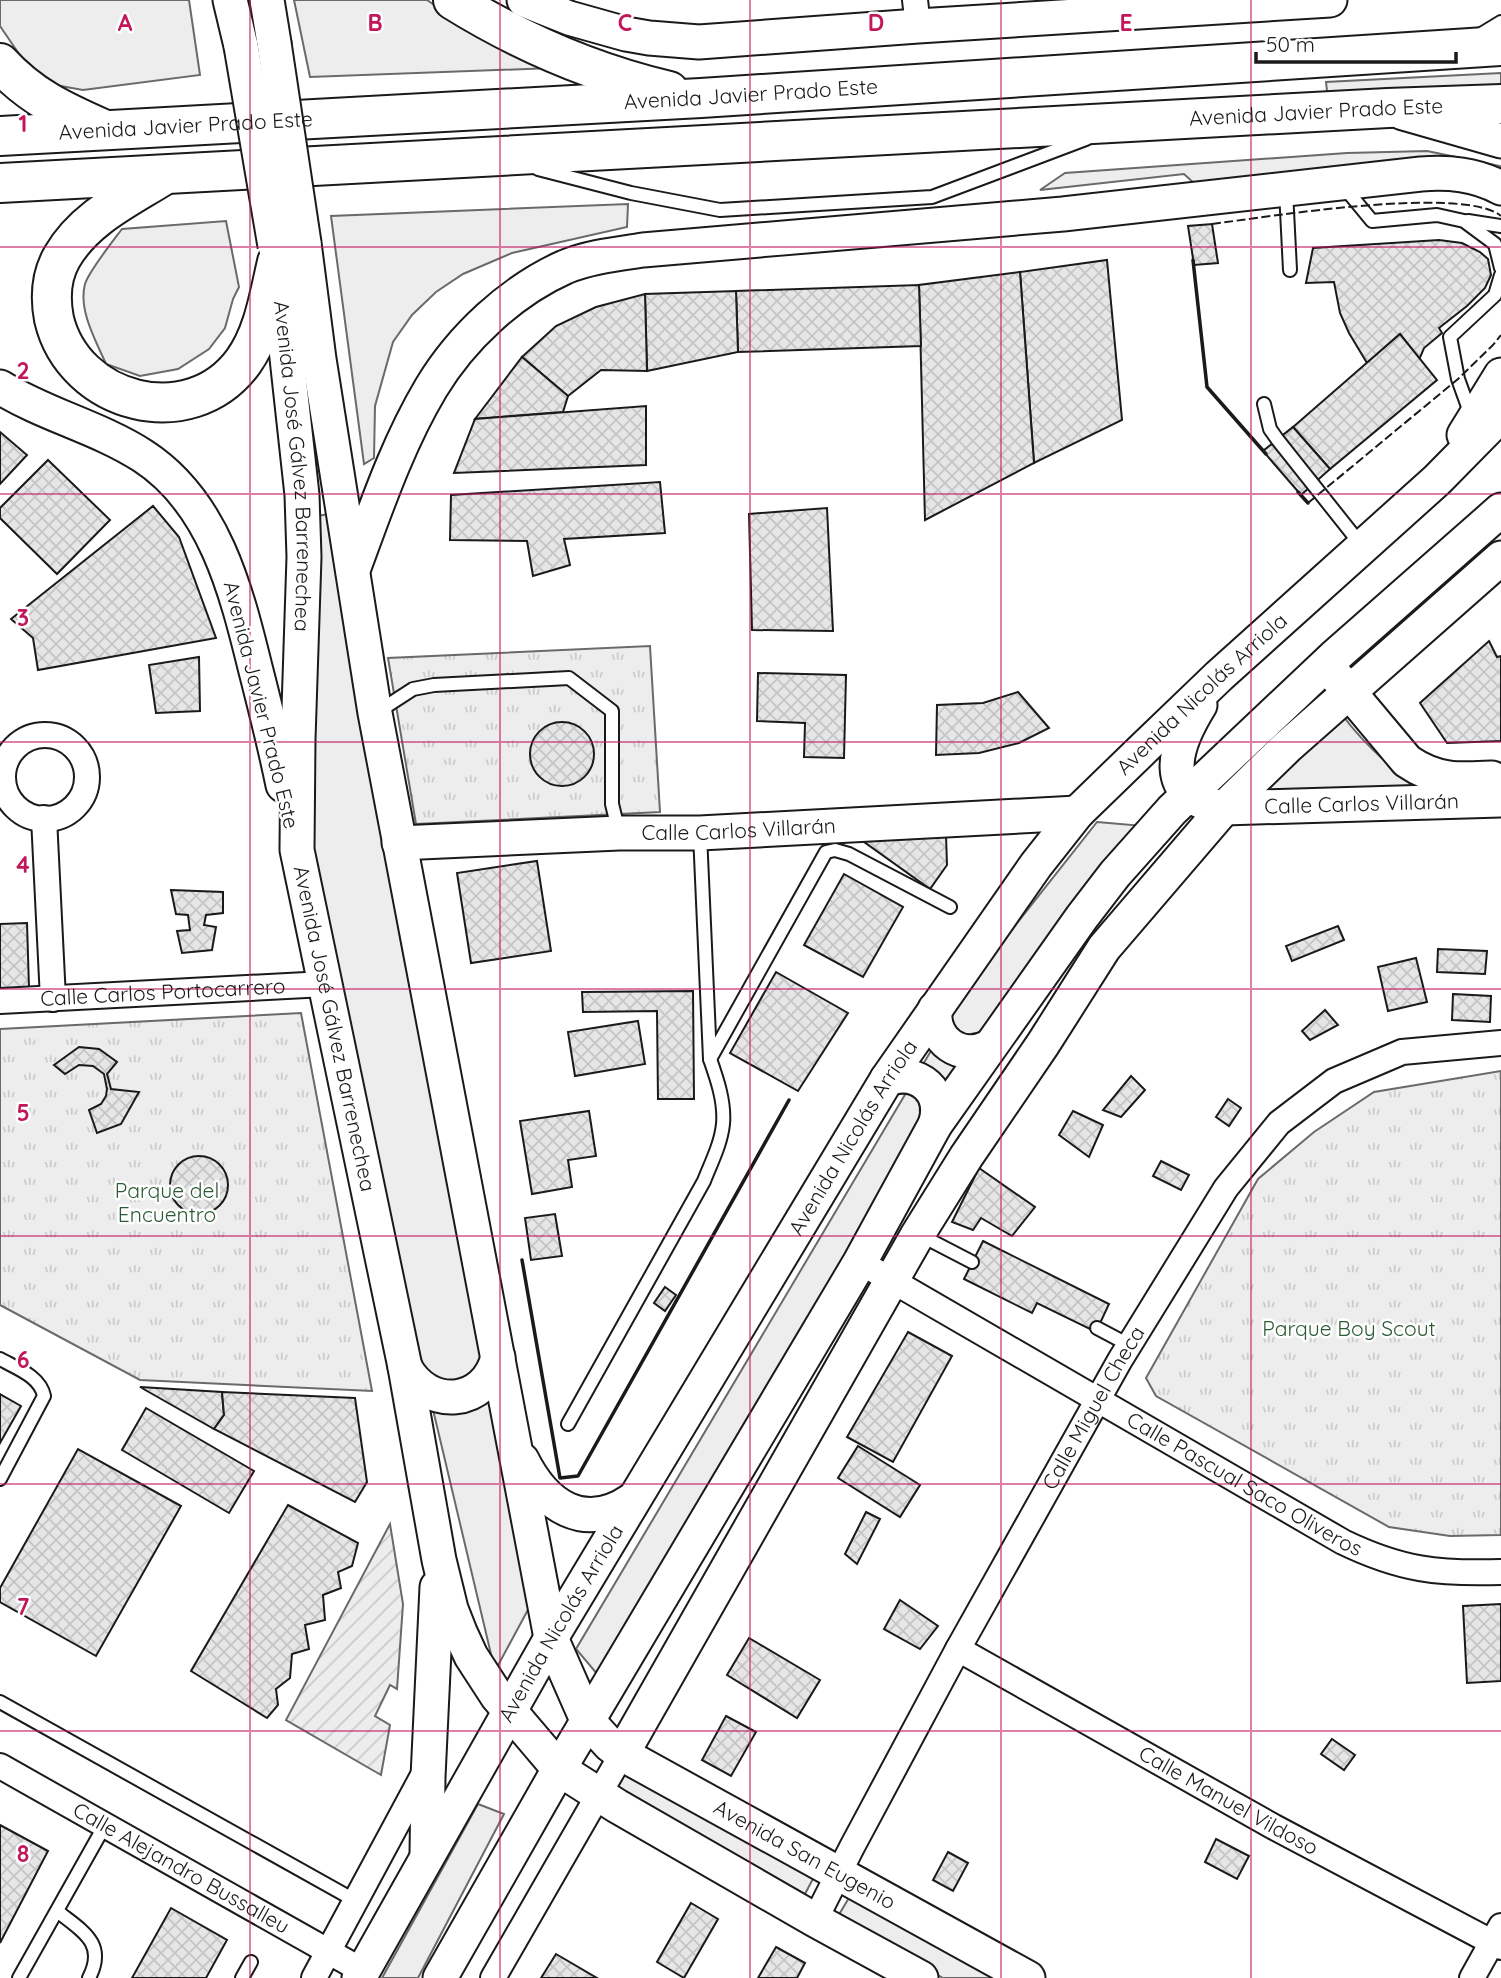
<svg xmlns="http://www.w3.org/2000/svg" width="1501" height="1978" font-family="Quicksand,sans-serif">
<defs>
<pattern id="park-tufts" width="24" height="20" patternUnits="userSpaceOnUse" patternTransform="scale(1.75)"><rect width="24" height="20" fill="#ededed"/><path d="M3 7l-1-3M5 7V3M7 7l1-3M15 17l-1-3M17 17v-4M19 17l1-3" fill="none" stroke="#cbcbcb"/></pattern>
<pattern id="garden-furrows" width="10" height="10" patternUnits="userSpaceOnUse" patternTransform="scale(1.75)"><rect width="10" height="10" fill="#ededed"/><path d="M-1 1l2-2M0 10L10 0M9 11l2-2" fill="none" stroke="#cbcbcb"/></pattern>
<pattern id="building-cross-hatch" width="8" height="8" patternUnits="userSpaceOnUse" patternTransform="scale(1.75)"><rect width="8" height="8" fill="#e6e6e6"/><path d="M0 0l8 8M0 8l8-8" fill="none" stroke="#c5c5c5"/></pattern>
</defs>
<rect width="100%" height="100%" fill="#fff"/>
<!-- grass -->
<g fill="#ededed" stroke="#6a6a6a" stroke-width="2">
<polygon points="0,0 189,0 200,75 83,90 44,83 19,54 0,26"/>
<polygon points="294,0 427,0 462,24 553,68 310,77"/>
<polygon points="1501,73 1501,90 1328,100 1326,82"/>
<polygon points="1427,151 1500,166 1501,174 1196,185 1184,174 1040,190 1065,173 1347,153"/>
<polygon points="628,204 627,227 512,253 463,274 436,292 412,315 393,342 375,406 374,458 364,464 331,216"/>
<path d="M226,221L239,287L233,299L225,328L209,349L178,369L140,376L106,364C96,341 78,310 85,284C89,271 113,241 122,229Z"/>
<polygon points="329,514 401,942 488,1380 530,1606 495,1671 324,950 306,784 317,516"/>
<path d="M1341,713C1362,743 1390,767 1419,789L1250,801Z"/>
<polygon points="1097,822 1144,826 598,1675 576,1649 976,975"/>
<polygon points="624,1767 815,1875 805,1894 614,1785"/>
<polygon points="478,1804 504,1814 418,1978 382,1978"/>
<polygon points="850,1896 995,1978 943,1978 837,1918"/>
</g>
<!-- park -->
<g fill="url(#park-tufts)" stroke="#6a6a6a" stroke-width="2">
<polygon points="650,646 660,812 416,824 388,658"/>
<polygon points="301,1013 372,1391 140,1380 0,1305 0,1029"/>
<polygon points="1501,1071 1501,1535 1450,1536 1389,1527 1156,1396 1146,1378 1258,1179 1314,1132 1374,1092"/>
</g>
<!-- garden -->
<polygon fill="url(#garden-furrows)" stroke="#6a6a6a" stroke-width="2" points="390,1524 403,1604 397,1689 390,1685 375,1716 390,1725 381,1775 286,1720"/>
<!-- building -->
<g fill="url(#building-cross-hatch)" stroke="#1a1a1a" stroke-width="2">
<polygon points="1212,224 1218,263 1194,265 1188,226"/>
<polygon points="1439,240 1462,243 1480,252 1488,259 1491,275 1485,288 1467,306 1439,328 1442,333 1424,348 1419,360 1400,334 1367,363 1349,333 1340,313 1334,282 1306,283 1313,248"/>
<polygon points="1107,260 1122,420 1034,463 1020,272"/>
<polygon points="1020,272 1034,463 925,520 919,285"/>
<polygon points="919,285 921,346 738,352 736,291"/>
<polygon points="736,291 738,352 647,371 645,294"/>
<polygon points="645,294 647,371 601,370 568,396 522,357 556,326 596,307"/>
<polygon points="1400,334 1437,380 1330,469 1293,427"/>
<polygon points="522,357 568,396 563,412 475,419"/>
<polygon points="646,406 646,465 454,473 475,419"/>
<polygon points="1293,427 1330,469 1301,495 1263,451"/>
<polygon points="0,432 27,455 0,484"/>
<polygon points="48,460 110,520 57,574 0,518 0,508"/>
<polygon points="660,482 665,533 564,539 570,565 533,576 527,541 450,540 451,495"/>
<polygon points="153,506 179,537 216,638 38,670 33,638 11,619"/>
<polygon points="827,508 833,631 752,630 749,514"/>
<polygon points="1489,641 1497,657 1501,656 1501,741 1447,743 1420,703"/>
<polygon points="199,657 200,711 156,713 149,665"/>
<polygon points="758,673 846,675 844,758 804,757 805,723 757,721"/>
<polygon points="1018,692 1049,728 1019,743 979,753 936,755 937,705 983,703"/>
<circle cx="562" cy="754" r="32"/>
<polygon points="946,835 947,865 930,889 860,839"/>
<polygon points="537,861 551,951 471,963 457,873"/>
<polygon points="844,874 903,907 863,977 804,945"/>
<polygon points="171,890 223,892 223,913 206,915 204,925 216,927 212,950 182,953 177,931 190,930 188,915 176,914"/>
<polygon points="27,923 29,988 0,988 0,924"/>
<polygon points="1338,926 1344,940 1292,961 1286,946"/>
<polygon points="1438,949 1487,951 1485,974 1437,972"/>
<polygon points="1416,958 1427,1002 1388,1011 1378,967"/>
<polygon points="776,972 848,1013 798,1091 730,1053"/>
<polygon points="693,991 694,1099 658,1099 657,1011 583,1012 582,992"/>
<polygon points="1453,994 1491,996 1490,1022 1452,1020"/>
<polygon points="1325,1010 1338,1025 1310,1040 1302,1031"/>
<polygon points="638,1021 645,1064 575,1076 568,1032"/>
<polygon points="79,1047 99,1049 117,1062 107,1074 111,1089 139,1092 121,1124 97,1133 89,1110 101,1104 106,1096 107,1089 104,1074 93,1066 79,1065 65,1074 54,1065"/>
<polygon points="1131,1076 1145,1090 1121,1117 1103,1110"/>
<polygon points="1228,1099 1241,1108 1229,1126 1216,1117"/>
<polygon points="589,1111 596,1156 568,1160 572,1187 532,1194 520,1121"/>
<polygon points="1073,1111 1103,1125 1089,1157 1059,1135"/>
<circle cx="199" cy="1185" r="29"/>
<polygon points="1161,1161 1189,1175 1181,1190 1153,1176"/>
<polygon points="979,1168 1035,1207 1012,1236 981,1218 973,1230 952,1222"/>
<polygon points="555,1214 562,1256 531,1260 525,1218"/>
<polygon points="983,1241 1109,1304 1096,1332 1037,1303 1032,1313 964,1279"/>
<polygon points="665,1287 676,1295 665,1311 654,1303"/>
<polygon points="908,1332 952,1356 893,1462 847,1437"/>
<polygon points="140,1387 222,1392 224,1415 214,1429"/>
<polygon points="222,1392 355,1398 367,1482 355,1502 214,1429 224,1415"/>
<polygon points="0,1394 21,1406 0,1443"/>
<polygon points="146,1408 254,1471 229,1513 122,1450"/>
<polygon points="858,1446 920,1485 900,1517 838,1478"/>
<polygon points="78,1449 181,1506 96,1656 0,1602 0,1588"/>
<polygon points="288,1505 358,1543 352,1566 338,1572 341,1588 323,1595 325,1620 305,1625 309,1649 292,1654 290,1678 276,1689 278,1705 267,1718 191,1671"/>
<polygon points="866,1512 880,1519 857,1564 845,1554"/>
<polygon points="900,1600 938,1626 920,1649 884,1629"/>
<polygon points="1501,1604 1501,1681 1467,1683 1463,1606"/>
<polygon points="749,1638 820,1680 797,1718 727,1675"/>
<polygon points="726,1716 756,1732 731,1776 702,1760"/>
<polygon points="1332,1739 1355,1755 1344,1770 1321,1754"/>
<polygon points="0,1825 48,1851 0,1943"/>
<polygon points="1216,1839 1249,1856 1237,1879 1205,1862"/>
<polygon points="948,1852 968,1863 953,1891 933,1880"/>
<polygon points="691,1903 718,1919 684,1978 657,1962"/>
<polygon points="171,1908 227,1940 206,1978 132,1978"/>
<polygon points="776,1947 805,1963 797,1978 758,1978"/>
<polygon points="556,1954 597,1978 541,1978"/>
</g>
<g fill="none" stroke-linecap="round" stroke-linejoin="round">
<defs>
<g id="lane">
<polyline points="1478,36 1501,22"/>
<polyline points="538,169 631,193 720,210 932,197 1086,139"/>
<polyline points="1344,187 1372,221 1437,215 1464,221 1495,244 1501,268"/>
<polyline points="1286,191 1290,270"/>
<polyline points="1468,221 1501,226"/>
<polyline points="1264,404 1270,429 1277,439 1362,546"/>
<polyline points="1471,415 1458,379 1450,337 1495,295 1501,275"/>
<polyline points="376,713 413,689 434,685 569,678 612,711 612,804 619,833"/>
<polyline points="710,1059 826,852 835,850 849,854 950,907"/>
<polyline points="918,1234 972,1262"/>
<polyline points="1097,1328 1129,1345"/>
<path d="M0,1359C16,1368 40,1376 44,1396L0,1479"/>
<path d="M568,1424L704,1181C711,1163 721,1144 723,1124C725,1102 717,1079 710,1059L700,834"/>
<polyline points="0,1702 356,1901"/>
<path d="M57,1911C82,1931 107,1943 89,1978"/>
<polyline points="19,1978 105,1825"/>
<polyline points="242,1978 251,1962"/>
</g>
<g id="street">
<polyline points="915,0 918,26"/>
<circle cx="45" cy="777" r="42"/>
<polyline points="44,818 53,999"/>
<path id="s1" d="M0,1001L325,984"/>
<path id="s2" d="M860,1262L1343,1542C1401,1570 1438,1574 1501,1572"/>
<path id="s3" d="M958,1649L1274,1827L1501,1947"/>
<path id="s4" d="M0,1766L363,1971"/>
<path id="s5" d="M815,1920L852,1847L958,1649L1120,1360L1226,1188L1279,1123L1334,1081L1402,1052L1501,1043"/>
<polyline points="314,1978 427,1768"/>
<polyline points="493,1978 622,1754"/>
<polyline points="1472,1978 1501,1926"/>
</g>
<g id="secondary">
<polyline points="230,0 241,46"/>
<polyline points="267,0 274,43"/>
<polyline points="524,0 569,18 626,34 649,38 699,42 918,26 1330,0"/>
<polyline points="1403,113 1501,141"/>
<path id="s6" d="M304,243L319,359L375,713L551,1638L587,1720L610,1745L622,1754L1028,1978"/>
<path id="s7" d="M278,276L302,495L304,557L298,739L297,850L405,1367L439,1560L451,1609L460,1632L471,1656L497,1696L559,1769L617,1806L815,1920L921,1978"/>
<path d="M0,387C45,415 98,427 143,456C214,502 236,590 255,667C265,706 275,746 283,785"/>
<polyline points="1464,435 1501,375"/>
<path d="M353,570C376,508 397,445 431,388C461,338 511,291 565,267C589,257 617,254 643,250L1063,214L1421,174C1449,172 1475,174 1501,188"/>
<path d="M1335,675L1407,761C1436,781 1458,780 1492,778"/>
<path id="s8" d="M1200,705C1174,747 1157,797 1224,808L1501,800"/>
<path id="s9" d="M399,843L619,833H700L1077,813"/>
<path d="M935,1009C932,1041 960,1061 989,1047"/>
<path d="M887,1079C919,1068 946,1092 935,1125"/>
<path d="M405,1367C428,1411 486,1406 498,1357"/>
<path d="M522,1460C545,1506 584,1533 632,1500"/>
<polyline points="622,1754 918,1234 966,1157 1043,1044 1104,948 1224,808 1287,747 1501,558"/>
<polyline points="427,1855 428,1777 437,1587"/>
<path id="s10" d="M359,1978L551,1638L887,1079L1036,865L1077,813L1144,748L1219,676L1437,480L1501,415"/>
<polyline points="440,1978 559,1769 860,1262 935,1125 1082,917 1115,874 1172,810 1334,657 1501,510"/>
</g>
<g id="highway">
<path d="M453,0C519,41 593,73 669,91"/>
<path d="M0,63C30,96 62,111 103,129"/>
<path id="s11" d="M0,136L701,98L1501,46"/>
<path d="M161,177C124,200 84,219 62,257C51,276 50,298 54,319C74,404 190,434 243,362C264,333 269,296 277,262"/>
<path id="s12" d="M0,183L1388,108L1501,104"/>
</g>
</defs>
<!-- lane casing -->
<use href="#lane" stroke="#1a1a1a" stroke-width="16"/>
<!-- street casing -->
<use href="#street" stroke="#1a1a1a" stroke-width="28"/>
<!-- secondary casing -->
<use href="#secondary" stroke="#1a1a1a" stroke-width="37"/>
<!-- highway casing -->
<use href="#highway" stroke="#1a1a1a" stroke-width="42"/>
<!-- lane -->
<use href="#lane" stroke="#fff" stroke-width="12"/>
<!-- street -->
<use href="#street" stroke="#fff" stroke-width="24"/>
<!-- secondary -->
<use href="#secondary" stroke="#fff" stroke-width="33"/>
<!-- highway -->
<use href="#highway" stroke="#fff" stroke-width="38"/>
<defs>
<g id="secondary-bridge">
<polyline points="274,43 304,243"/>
<polyline points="241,46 275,246"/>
</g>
</defs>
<!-- secondary-bridge casing -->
<use href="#secondary-bridge" stroke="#1a1a1a" stroke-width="37" stroke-linecap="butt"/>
<!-- secondary-bridge -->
<use href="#secondary-bridge" stroke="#fff" stroke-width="33"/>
<!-- fence -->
<g stroke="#1a1a1a" stroke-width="2" stroke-dasharray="9 3.5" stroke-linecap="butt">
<path d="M1212,224C1266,217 1463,185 1501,216"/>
<polyline points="1308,503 1458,379 1493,345 1501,335"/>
</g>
<!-- wall -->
<g stroke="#1a1a1a" stroke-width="3.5">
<polyline points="1193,260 1207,387 1266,454"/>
<polyline points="1298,492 1308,503"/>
<polyline points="522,1260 560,1478 578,1476 789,1100"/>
</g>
</g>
<!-- grid -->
<path fill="none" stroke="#c2185b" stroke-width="2" stroke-opacity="0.55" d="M250,0V1978M500,0V1978M750,0V1978M1001,0V1978M1251,0V1978M0,247H1501M0,494H1501M0,742H1501M0,989H1501M0,1236H1501M0,1484H1501M0,1731H1501"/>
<g text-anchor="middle" stroke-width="5" stroke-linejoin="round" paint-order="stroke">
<!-- street labels -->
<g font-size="21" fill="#1a1a1a" stroke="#fff">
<text dy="7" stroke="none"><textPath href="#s11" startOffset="752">Avenida Javier Prado Este</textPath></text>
<text dy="7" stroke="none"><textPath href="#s12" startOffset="1318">Avenida Javier Prado Este</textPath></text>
<text dy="7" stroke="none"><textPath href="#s11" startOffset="186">Avenida Javier Prado Este</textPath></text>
<text dy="7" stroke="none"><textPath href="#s7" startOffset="191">Avenida José Gálvez Barrenechea</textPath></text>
<text dy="7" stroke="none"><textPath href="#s10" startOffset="1542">Avenida Nicolás Arriola</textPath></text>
<text transform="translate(261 705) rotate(76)" y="7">Avenida Javier Prado Este</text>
<text dy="7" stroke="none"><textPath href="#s8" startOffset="273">Calle Carlos Villarán</textPath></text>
<text dy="7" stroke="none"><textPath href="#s9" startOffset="340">Calle Carlos Villarán</textPath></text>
<text dy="7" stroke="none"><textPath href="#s1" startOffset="163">Calle Carlos Portocarrero</textPath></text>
<text dy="7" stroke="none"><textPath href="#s7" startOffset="758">Avenida José Gálvez Barrenechea</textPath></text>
<text dy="7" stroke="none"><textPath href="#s10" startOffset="975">Avenida Nicolás Arriola</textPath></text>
<text dy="7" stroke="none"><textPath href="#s5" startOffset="583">Calle Miguel Checa</textPath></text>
<text dy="7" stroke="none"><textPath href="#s2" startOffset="444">Calle Pascual Saco Oliveros</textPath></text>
<text dy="7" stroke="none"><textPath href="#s10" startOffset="408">Avenida Nicolás Arriola</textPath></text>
<text dy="7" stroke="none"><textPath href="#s3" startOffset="310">Calle Manuel Vildoso</textPath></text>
<text dy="7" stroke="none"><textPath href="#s6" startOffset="1764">Avenida San Eugenio</textPath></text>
<text dy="7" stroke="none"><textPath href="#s4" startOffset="208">Calle Alejandro Bussalleu</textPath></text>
</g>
<!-- park labels -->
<g font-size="21" fill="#2b5a34" stroke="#fff">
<text x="167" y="1198">Parque del<tspan x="167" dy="24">Encuentro</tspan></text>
<text x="1349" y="1336">Parque Boy Scout</text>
</g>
</g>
<g font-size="23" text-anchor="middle" font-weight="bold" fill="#c2185b" stroke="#fff" stroke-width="5" stroke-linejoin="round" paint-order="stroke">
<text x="125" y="31">A</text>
<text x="375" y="31">B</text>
<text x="625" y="31">C</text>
<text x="876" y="31">D</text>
<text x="1126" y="31">E</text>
<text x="23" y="132">1</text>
<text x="23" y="379">2</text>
<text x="23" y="626">3</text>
<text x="23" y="873">4</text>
<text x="23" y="1121">5</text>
<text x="23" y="1368">6</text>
<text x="23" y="1615">7</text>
<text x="23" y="1862">8</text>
</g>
<!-- scale -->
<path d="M1256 52v10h200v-10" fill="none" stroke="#1a1a1a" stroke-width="3.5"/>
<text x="1266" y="52" font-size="21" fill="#1a1a1a" stroke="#ffffff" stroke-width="5" paint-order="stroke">50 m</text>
</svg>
